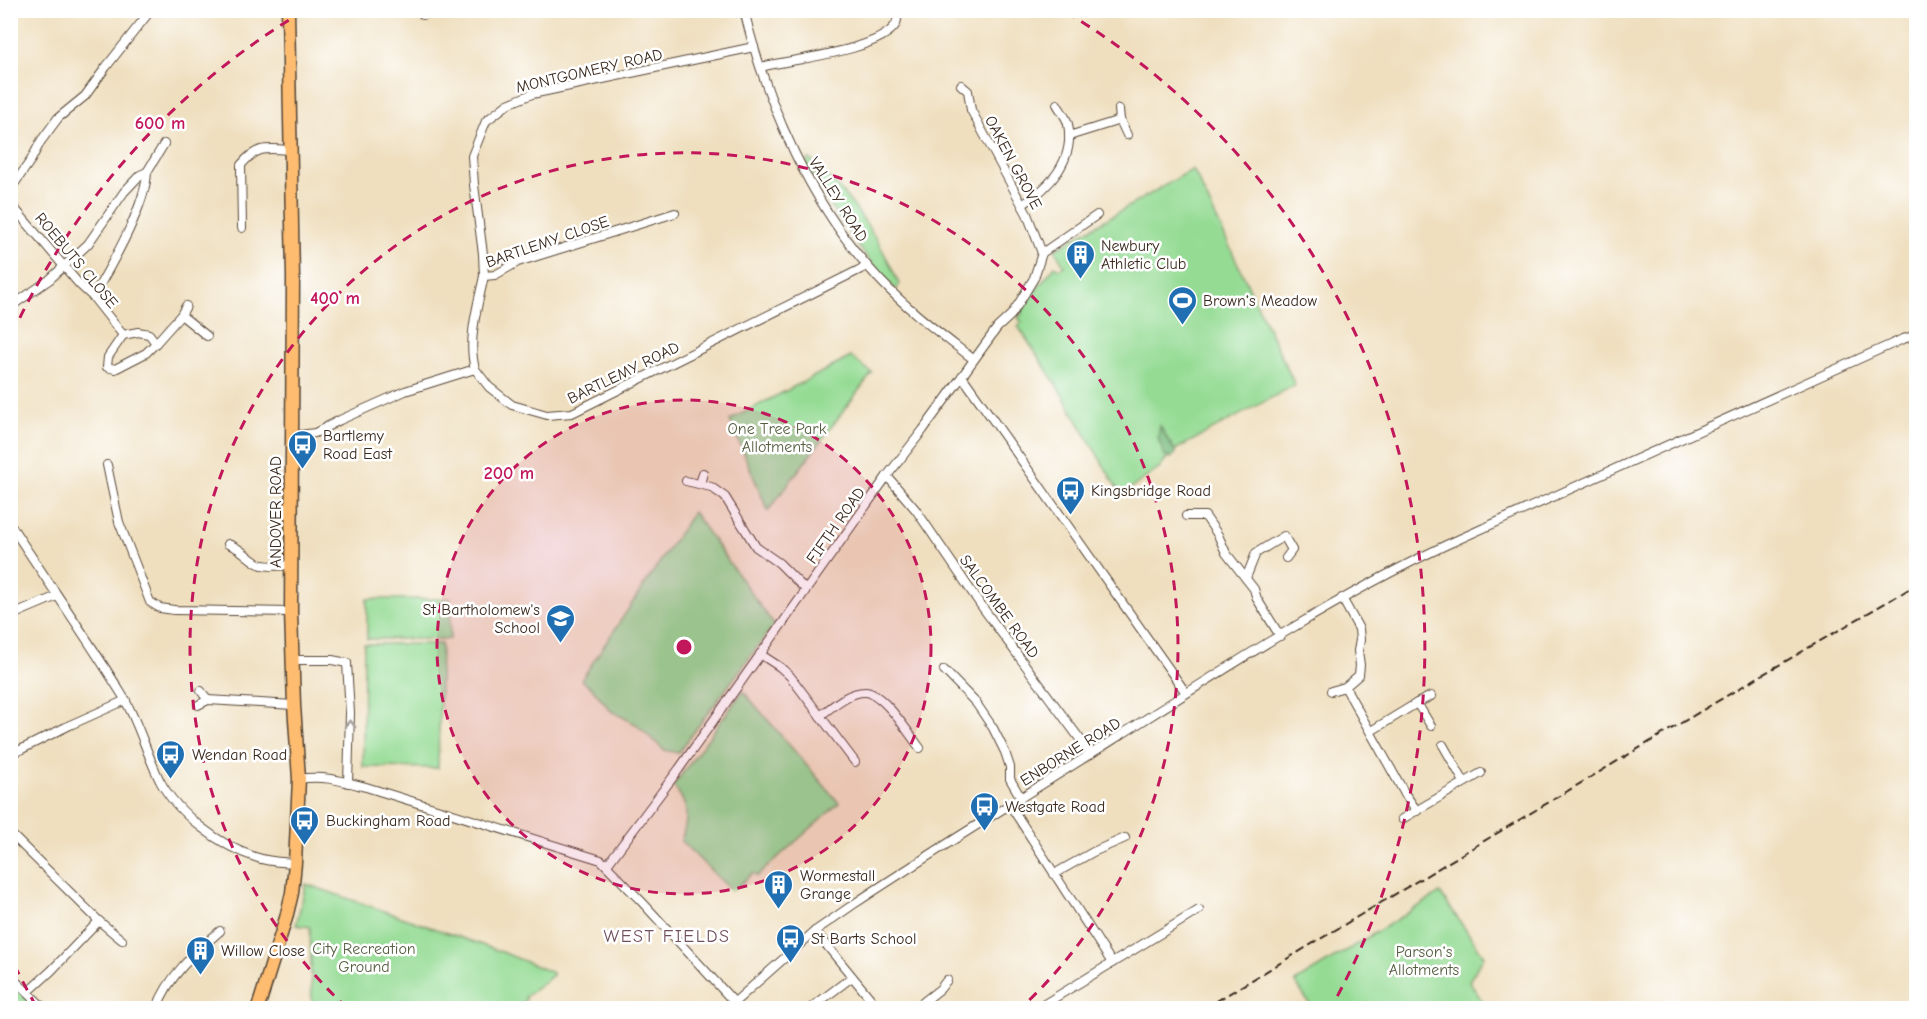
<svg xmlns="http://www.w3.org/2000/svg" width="1927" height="1019" font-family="'Comic Neue',sans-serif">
<rect width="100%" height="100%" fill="#fff"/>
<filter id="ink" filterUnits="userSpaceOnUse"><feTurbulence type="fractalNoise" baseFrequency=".0167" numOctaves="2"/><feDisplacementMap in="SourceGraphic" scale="12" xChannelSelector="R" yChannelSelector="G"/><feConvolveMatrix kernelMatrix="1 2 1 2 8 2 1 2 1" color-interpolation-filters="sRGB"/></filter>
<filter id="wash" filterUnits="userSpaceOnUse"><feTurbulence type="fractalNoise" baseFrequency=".008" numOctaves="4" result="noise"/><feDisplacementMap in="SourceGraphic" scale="24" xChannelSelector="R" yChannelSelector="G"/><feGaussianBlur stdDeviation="1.35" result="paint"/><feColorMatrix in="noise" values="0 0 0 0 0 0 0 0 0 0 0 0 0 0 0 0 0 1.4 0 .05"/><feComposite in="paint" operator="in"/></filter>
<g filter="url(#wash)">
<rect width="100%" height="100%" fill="#efdfbf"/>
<!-- green -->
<g fill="#95db94" stroke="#688259" stroke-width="1.5">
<path d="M808,159H810C849,194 879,237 899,284L898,288H894C857,249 832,212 806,164Z"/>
<polygon points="1193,169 1295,385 1171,452 1160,468 1121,495 1056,384 1018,326 1022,322 1018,318 1022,314 1020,310 1055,266 1059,269 1064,266 1055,249"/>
<polygon points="851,357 872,373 768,511 730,420"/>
<polygon points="693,512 774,625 678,753 664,750 636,724 611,711 593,689 581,680"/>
<rect x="367" y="599" width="83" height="40"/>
<polygon points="364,644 441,644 438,768 363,767"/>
<path d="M743,691L839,803L757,876L753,873L732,891L681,841C689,818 689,804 673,786Z"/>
<polygon points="306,884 502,952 551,972 553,975 525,997 526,1000 516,1008 312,1008 310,927 296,925"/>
<polygon points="1440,893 1484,956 1469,981 1487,1008 1312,1008 1295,982"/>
<polygon points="10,980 38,1008 11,1008"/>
</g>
<!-- forest -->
<polygon fill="#78bb7e" stroke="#5a724e" stroke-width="1.5" points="1160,426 1176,453 1171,458 1164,455 1158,438"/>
</g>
<g filter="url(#ink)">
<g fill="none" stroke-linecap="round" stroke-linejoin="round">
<defs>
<g id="street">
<polyline points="423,10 423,15"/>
<path d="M744,10C767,106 812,208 880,280C908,310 941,334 973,359"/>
<path d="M761,67C792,59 880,51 896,24C898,19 897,16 897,10"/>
<polyline points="961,85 968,91 971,110 1027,214 1042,253"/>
<polyline points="1119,109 1120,120 1127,135"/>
<polyline points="1069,136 1120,120"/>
<polyline points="10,190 31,160 41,141 58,118 85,96 106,67 151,10"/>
<polyline points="10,203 79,284 93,297 123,335"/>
<path d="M1022,205C1050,187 1075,160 1068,124C1067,118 1060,110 1057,104"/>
<path d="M242,228L241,165C257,146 266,148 290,150"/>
<polyline points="484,276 483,254 474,185 472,156 486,121 508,104 532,94 754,47"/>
<path d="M93,297C110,267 146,206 147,172"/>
<polyline points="186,306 181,315 207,336"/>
<polyline points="10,307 49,280 88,244 124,192 140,175 147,172 164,144"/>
<polygon points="138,332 149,334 156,343 146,353 115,369 107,367 108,357 123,335"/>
<polyline points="156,343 181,315"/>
<path d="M475,369C467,339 478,305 484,276L495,275L518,262L675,213"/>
<polyline points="962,376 1186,693"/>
<polyline points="292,436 315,433 340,420 405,391 475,369 489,387 512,405 547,415 572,413 867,266"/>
<polyline points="107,465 119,522 150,602 160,608 174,610 291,612"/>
<polyline points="887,476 916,510 980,604 1091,754"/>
<polyline points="686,481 711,487 725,497 756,547 779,563 806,590"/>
<polyline points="700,484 703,473"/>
<polyline points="1186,516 1205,516 1218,535 1226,553 1254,589 1257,599 1280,636"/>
<path d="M10,524C47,581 86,636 121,693C138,720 146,753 160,781C177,813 220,846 255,857C268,862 281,862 295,863"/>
<path d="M228,544C243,549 245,556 257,563C266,568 280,565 291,565"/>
<polyline points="1246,578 1256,553 1284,536 1292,550 1286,558"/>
<polyline points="10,616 57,596"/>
<polyline points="760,654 780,667 790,676 855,762"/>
<polyline points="292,660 332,660 347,663 350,713 348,783"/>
<polyline points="944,670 976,703 993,728 1005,752 1010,767 1010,779 1021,798"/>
<polyline points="1345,687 1405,794 1417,811"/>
<polyline points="201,691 208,700 294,705"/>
<polyline points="1331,691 1345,687 1359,675 1360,665 1358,651 1360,640 1359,629 1342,598"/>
<polyline points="1417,703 1431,696"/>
<polyline points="198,705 208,700"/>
<path d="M820,716C833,706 848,692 865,692C883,692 909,734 920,748"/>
<polyline points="1371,731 1417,703 1431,726"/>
<polyline points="1443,745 1464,782"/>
<polyline points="16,752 70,725 126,700"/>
<path d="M299,779C323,775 343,781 366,787L601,860L642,902L734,1002"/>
<polyline points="1010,805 1112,963"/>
<polyline points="1402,819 1481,773"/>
<polyline points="10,833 99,921 122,940"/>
<polyline points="607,865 679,769 887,476 923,430 997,328 1011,315 1019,303 1034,278 1042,253 1097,215"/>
<polyline points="1054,874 1093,852 1125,838"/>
<polyline points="815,931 878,1008"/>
<polyline points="10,976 44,1008"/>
<polyline points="28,992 51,971 99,921"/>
<path d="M157,1008C168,976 195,953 220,931"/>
<path d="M728,1008L815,931L854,904C941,846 1031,792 1119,736C1226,668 1332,599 1446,545L1903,339L1916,335"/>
<polyline points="811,1008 852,977"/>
<polyline points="916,1008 940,989 947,980"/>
<polyline points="1038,1008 1199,910"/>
</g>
<polyline id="primary" points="258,1008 286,918 292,893 295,863 299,779 294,705 291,612 293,278 288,10"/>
</defs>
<!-- street casing -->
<use href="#street" stroke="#564536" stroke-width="10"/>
<!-- primary casing -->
<use href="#primary" stroke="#564536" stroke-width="15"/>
<!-- street -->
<use href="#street" stroke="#fff" stroke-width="8"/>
<!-- primary -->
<use href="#primary" stroke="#fdbc70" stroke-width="12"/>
<!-- rail -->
<polyline stroke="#3b2a1e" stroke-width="2" stroke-dasharray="9 4.5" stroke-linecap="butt" points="1205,1008 1738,689 1916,585"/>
</g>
<!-- one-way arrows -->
<defs><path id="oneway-chevron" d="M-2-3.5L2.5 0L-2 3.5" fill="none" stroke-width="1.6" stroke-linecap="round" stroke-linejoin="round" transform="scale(1.5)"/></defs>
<use stroke="#a79f9a" href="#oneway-chevron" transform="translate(350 724) rotate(-89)"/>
</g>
<!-- distance rings -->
<circle cx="684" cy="647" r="247" fill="#c2185b" fill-opacity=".12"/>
<g fill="none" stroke="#c2185b" stroke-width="3" stroke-dasharray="10 8">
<circle cx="684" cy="647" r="247"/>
<path d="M347 1008A494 494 0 1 1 1021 1008"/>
<path d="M36 1006A741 741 0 0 1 12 960M12 334A741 741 0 0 1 302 12M1066 12A741 741 0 0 1 1332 1006"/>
</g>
<!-- icons -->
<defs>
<symbol id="building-pin" viewBox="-11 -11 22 30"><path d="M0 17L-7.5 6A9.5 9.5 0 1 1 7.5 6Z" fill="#1f6fb2" stroke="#fff"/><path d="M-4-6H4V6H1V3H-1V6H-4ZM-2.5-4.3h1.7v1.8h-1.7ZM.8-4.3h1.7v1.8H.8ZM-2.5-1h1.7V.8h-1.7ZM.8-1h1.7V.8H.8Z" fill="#fff"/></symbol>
<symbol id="stadium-pin" viewBox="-11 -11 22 30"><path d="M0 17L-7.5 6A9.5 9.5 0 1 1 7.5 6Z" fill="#1f6fb2" stroke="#fff"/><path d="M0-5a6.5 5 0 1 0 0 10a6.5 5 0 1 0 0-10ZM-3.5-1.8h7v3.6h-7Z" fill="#fff"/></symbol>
<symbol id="bus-pin" viewBox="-11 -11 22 30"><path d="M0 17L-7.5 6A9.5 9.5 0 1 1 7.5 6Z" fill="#1f6fb2" stroke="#fff"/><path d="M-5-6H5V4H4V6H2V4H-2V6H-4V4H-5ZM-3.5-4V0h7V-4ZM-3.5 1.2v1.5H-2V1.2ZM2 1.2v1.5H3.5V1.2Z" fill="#fff"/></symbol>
<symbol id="school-pin" viewBox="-11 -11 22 30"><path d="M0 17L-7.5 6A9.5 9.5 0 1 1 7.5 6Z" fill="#1f6fb2" stroke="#fff"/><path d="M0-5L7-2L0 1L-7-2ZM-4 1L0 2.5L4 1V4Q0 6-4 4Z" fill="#fff"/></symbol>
</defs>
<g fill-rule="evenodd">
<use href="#building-pin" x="1064" y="238" width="33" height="45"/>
<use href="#stadium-pin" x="1166" y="284" width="33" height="45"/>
<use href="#bus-pin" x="286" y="428" width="33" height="45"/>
<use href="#bus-pin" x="1054" y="474" width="33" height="45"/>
<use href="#school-pin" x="544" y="602" width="33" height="45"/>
<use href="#bus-pin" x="154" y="738" width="33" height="45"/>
<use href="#bus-pin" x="968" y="790" width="33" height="45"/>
<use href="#bus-pin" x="288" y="804" width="33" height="45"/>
<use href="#building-pin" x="762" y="868" width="33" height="45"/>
<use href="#bus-pin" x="774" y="922" width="33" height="45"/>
<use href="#building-pin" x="184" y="934" width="33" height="45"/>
</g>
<g text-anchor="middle" stroke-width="5" stroke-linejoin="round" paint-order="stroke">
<!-- street labels -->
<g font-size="16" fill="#3b2a1e" stroke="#fff">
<text transform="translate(589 70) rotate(-13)" y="6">MONTGOMERY ROAD</text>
<text transform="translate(1014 162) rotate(62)" y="6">OAKEN GROVE</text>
<text transform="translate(839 199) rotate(58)" y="6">VALLEY ROAD</text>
<text transform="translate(547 241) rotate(-19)" y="6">BARTLEMY CLOSE</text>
<text transform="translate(77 260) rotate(50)" y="6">ROEBUTS CLOSE</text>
<text transform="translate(623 372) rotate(-26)" y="6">BARTLEMY ROAD</text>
<text transform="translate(275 512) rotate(-90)" y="6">ANDOVER ROAD</text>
<text transform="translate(835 525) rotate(-55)" y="6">FIFTH ROAD</text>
<text transform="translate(1000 606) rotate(54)" y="6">SALCOMBE ROAD</text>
<text transform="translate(1070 751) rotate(-32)" y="6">ENBORNE ROAD</text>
</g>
<!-- poi labels -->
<g font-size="16" fill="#3b2a1e" stroke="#fff" text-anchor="start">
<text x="1101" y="251">Newbury<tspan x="1101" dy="18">Athletic Club</tspan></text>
<text x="1203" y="306">Brown's Meadow</text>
<text x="323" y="441">Bartlemy<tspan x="323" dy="18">Road East</tspan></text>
<text x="1091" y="496">Kingsbridge Road</text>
<text x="540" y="615" text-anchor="end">St Bartholomew's<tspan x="540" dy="18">School</tspan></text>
<text x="192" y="760">Wendan Road</text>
<text x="1005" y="812">Westgate Road</text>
<text x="326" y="826">Buckingham Road</text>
<text x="800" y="881">Wormestall<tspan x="800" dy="18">Grange</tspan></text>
<text x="811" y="944">St Barts School</text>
<text x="221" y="956">Willow Close</text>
</g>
<!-- park labels -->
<g font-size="16" fill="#565f41" stroke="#fff">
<text x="777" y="434">One Tree Park<tspan x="777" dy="18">Allotments</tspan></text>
<text x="364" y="954">City Recreation<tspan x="364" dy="18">Ground</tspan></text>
<text x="1424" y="957">Parson's<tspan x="1424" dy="18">Allotments</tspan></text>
</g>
<!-- neighbourhood labels -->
<g font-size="18" letter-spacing="1.5" fill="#70525c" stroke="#fff">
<text x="667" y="942">WEST FIELDS</text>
</g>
</g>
<circle cx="684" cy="647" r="9" fill="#c2185b" stroke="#fff" stroke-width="3"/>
<g font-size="18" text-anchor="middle" font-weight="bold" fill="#c2185b" stroke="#fff" stroke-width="5" stroke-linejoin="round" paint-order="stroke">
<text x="160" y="129">600 m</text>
<text x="335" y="304">400 m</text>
<text x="509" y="479">200 m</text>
</g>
<!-- margin -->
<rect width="1927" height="1019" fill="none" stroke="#fff" stroke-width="36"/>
</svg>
